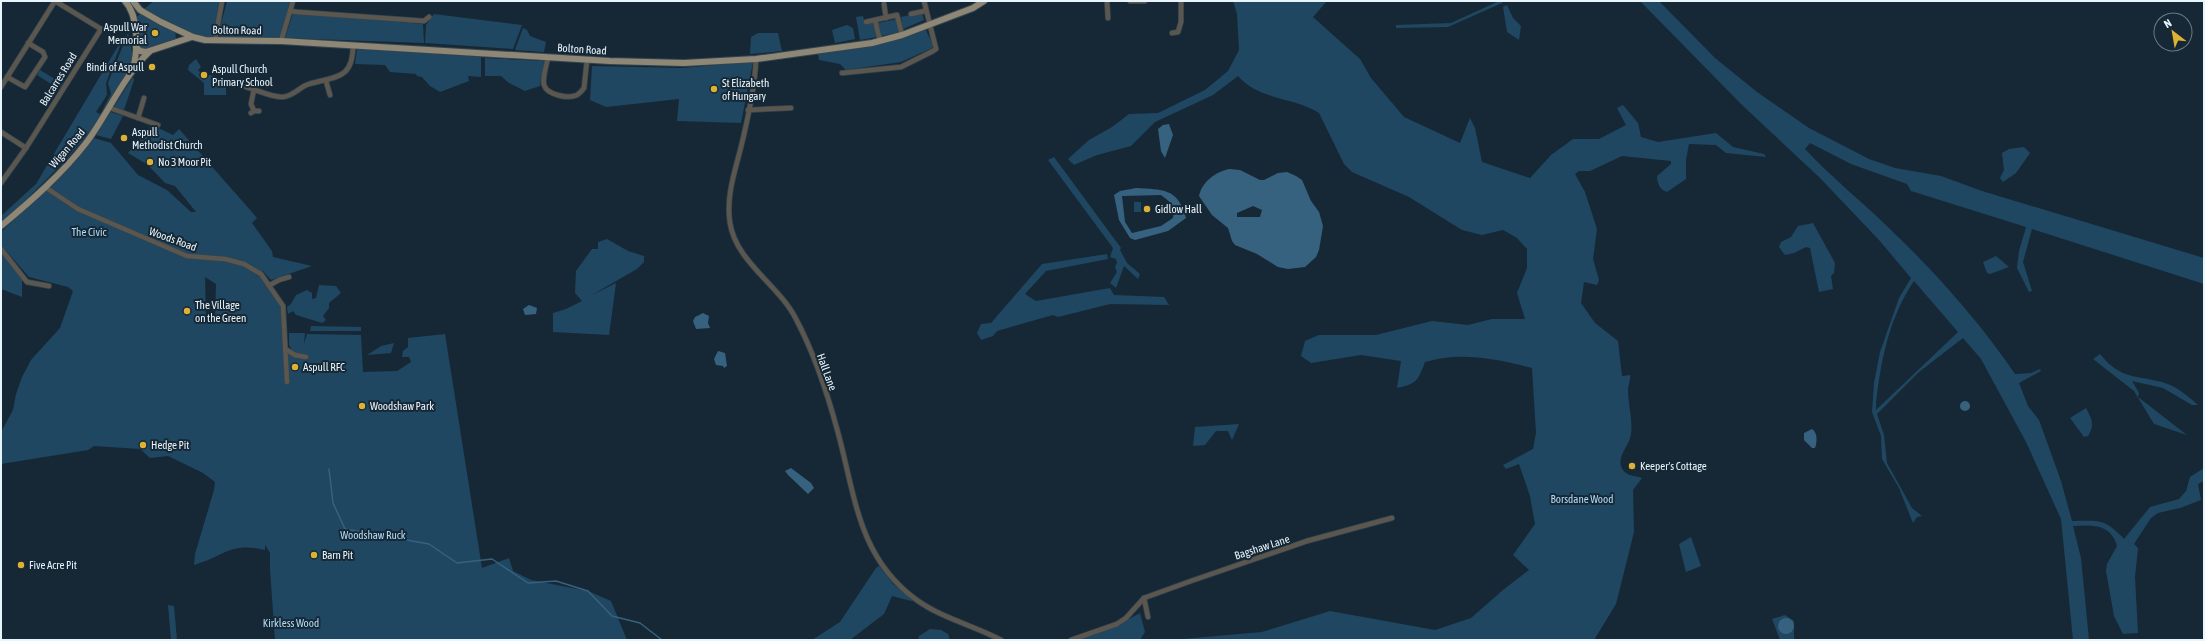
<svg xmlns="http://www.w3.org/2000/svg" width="2205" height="641" font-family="'Asap Condensed',sans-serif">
<rect width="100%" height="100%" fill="#162835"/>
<!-- green -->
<g fill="#1f4761" fill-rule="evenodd">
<polygon points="154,1 221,1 212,39 194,35 144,9"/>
<polygon points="227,1 290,1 280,38 217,39"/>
<path d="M1233,1H1327L1313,17L1360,59L1371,78L1404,117L1460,143L1470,118L1475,128L1482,162L1530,178L1551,155L1573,139H1599L1626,125L1617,108L1623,105L1638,123L1641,137L1658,142L1716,133L1733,147L1764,154L1766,157L1726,153L1716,145L1689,144L1686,160V179L1667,192C1660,190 1657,183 1657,176L1671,164V161L1622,156L1590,171H1579L1575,174L1585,192L1597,229L1593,259L1599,280L1597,285L1584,282L1581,303L1595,323L1618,341L1622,376L1630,375C1631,380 1628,385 1628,390C1628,404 1633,420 1631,434C1630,445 1618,454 1621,466C1625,477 1634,475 1642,478L1633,490L1634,532L1616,604L1594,640H1171L1262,632L1330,611L1435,630L1471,618L1503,590L1529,570L1513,555L1535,524L1530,496L1519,464L1506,469L1503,465L1533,449L1536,433L1532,368C1498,359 1460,351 1425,362C1418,381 1416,384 1397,388L1401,361L1361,355L1311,363L1301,356L1305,341L1319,335H1376L1432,321L1468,325L1492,319H1525L1517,293L1527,268V249L1517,238L1503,230L1482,235L1462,230L1409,197L1352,172L1344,164L1319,113C1294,97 1258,100 1238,76L1213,95L1155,122L1131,146L1097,155L1074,165L1068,159L1089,140L1112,127L1129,114L1158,113L1205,90L1228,71L1239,50L1237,14Z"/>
<polygon points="1499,1 1503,1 1502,3 1448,27 1396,28 1396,25 1451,23"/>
<path d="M1640,1H1659L1715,58L1757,92L1809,128L1869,159L1895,168L1941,176L1982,191L2204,258V284L2032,229L2023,262L2032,291L2029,292L2017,268L2019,251L2026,227L1911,191L1907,184L1851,164L1810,143L1805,149C1833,179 1865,204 1894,233C1938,275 1981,324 2015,374L2031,373L2040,369L2041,371L2019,383L2028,406L2039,420L2061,481L2072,521C2100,521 2104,518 2124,539L2150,507L2179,499L2186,491L2190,477L2204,468V481L2198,484L2201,500L2180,508L2158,513L2151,518L2134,544L2138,548L2135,577L2138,633L2123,634L2114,616L2106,571L2107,564L2117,546C2111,524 2093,525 2073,526L2081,558L2089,640H2073L2061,519L2026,442L1981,359L1963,338L1919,372L1877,414L1884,435L1887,463L1912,508L1922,516L1917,517L1913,523L1899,488L1882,459L1881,436L1872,412L1874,383L1880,352L1899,298L1911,278L1879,240L1820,178L1741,104ZM1914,281L1958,332L1876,410V403C1881,360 1889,318 1914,281Z"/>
<polygon points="1507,5 1513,18 1521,26 1519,40 1507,32 1503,7"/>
<polygon points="922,12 924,20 903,29 901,17"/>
<polygon points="142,13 175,31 176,39 140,51 136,17"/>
<polygon points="293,13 423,24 424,43 285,38"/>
<polygon points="434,14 522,25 513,49 425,43 426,25"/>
<polygon points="863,16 865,24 874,23 877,37 860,40 856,17"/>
<polygon points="897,19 900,32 881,36 878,23"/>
<polygon points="847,25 853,28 855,39 835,43 832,30"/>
<polygon points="523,28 527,30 530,36 546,42 544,52 515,50"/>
<polygon points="925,28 932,43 932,48 901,62 846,70 840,64 819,60 818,54 872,45"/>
<polygon points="128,33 133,56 130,68 104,109 103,109 111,94 108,83"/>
<polygon points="758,33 778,33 782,51 750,54 751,37"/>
<path d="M124,36L106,83L107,95L96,112L102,115C73,156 38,188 1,223V216L36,184Z"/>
<polygon points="357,49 481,57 481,77 468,76 469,81 440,92 430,86 422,77 417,76 416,74 390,72 385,65 355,64"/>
<polygon points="485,58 544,61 540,86 525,91 509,83 501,76 485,76"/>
<polygon points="196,59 201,67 198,70 206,78 209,75 216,76 216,80 226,80 226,95 204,95 204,83 188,70 189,65"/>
<polygon points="753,62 741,123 677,121 679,99 606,107 590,100 592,66 681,68"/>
<polygon points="40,70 63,84 59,89 37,75"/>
<polygon points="133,77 134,80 124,110 114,107"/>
<polygon points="111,112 123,116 111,139 96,135"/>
<path d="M152,125L173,135L179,129L257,218L252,223L272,251L273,257L312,266L271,280L263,271L255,277L261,274L283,306L287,350H292L289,345V333H305L304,344L307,334L361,335L363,372L397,371L411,362L409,357H402L403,351L408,347V338L445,334L482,568L509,558L513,571L531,580L588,591L611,601L627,640H275L270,569V553L265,545V550C230,542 225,556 194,565L195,554L214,490L215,482L203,473L168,456L150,458L140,449L94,446L88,450L1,464V432L13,410L16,394L22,377L31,360L60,328L73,291L68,287L29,277L1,245V232C34,202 66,173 94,138L111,143L138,175L167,190L191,212H196L175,186L165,183L148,165L128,153ZM205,277L216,284L215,319L206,320Z"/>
<polygon points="2024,147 2030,153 2016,173 2003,182 2000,178 2004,170 2002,153 2009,149"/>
<polygon points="1054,157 1121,248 1120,250 1127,263 1140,274 1138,279 1124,266 1116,288 1110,283 1117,272 1115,267 1117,263 1116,259 1110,257 1113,248 1048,160"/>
<rect x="1134" y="202" width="7" height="10"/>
<polygon points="1813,223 1835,263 1834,273 1831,276 1833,289 1819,292 1810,248 1806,247 1794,253 1785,255 1779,247 1781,242 1791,237 1798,226"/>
<polygon points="607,239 628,251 644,256 644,262 637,269 590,296 616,283 609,335 553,332 553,313 566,309 582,301 575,293 576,271 592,249 598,249 598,242"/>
<polygon points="1,252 22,277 22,297 1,289"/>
<polygon points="1107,254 1108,259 1046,271 1025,294 1036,301 1110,288 1114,295 1164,297 1169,305 1110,304 1058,317 1053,315 997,331 993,336 981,340 977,333 981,324 991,323 1042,264"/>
<polygon points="1996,256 2009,267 1990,274 1987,273 1983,262"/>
<polygon points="319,285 336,286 341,293 329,303 329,308 323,316 326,320 322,323 296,315 293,311 288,314 287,307 291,304 296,295 307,290 312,293 312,299 316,298"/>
<polygon points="311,326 361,327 361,331 310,331"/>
<polygon points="394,343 391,353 367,355 381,346"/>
<path d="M2100,354C2122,382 2139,374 2168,384C2180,389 2189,397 2198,405H2192L2163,388L2132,381L2139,393L2138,397L2187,435L2154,424L2134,391L2093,359Z"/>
<path d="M2086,408C2092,419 2095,425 2088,436L2084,437L2070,418Z"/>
<polygon points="1239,424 1232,440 1228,431 1216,431 1205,445 1193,446 1195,427"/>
<polygon points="1691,537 1701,566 1686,572 1679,544"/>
<polygon points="879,566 893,584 913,600 911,601 892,596 884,614 850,640 812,640 840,622 876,568"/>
<polygon points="168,605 174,606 177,640 171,640"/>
<polygon points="1140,613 1145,632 1140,640 1078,640 1118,625"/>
<polygon points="1785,615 1794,621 1794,640 1780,640 1772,619"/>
<polygon points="930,629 941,630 948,634 950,640 918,640 919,636"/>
</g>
<!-- water -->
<g fill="#37627f" fill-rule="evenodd">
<polygon points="1169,124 1173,135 1165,158 1161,151 1158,129 1163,125"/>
<path d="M1229,169L1240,170L1260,180H1264L1278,173L1287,172L1296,176L1302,180L1311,201L1319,212L1323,226L1319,250L1316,257L1305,267L1288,269L1278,267L1257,254L1235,245L1232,241L1228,228L1212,215L1199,196C1202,182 1215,172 1229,169ZM1253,206L1262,210L1260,217H1237V213Z"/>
<path d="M1136,188C1162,190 1178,187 1186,218L1168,231L1135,240L1130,238L1119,220L1114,195L1120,191ZM1161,195C1170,202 1176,205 1173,218L1161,226L1132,233L1125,222L1122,196Z"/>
<polygon points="529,305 537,308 536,314 525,315 523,309"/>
<polygon points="703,313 709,316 708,323 710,328 696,329 693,321 695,317"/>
<polygon points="718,351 725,353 727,366 724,368 723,366 716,365 714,359"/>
<circle cx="1965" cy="406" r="5"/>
<path d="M1812,429C1818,433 1817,442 1815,448H1812L1804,440V433Z"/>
<polygon points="791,468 811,483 814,488 808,494 788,475 785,471"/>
<circle cx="1786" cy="626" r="8"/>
</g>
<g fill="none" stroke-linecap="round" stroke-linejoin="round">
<!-- stream -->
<g stroke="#37627f" stroke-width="1.5">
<polyline points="329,469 333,503 345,529 429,544 457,563 492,559 528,583 556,581 588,591 612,616 640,623 662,640"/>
<polyline points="689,640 691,640"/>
</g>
<defs>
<g id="minor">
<polyline points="293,1 290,11 297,12 424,21 429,17"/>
<polyline points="1107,1 1108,18"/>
<polyline points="1130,1 1145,1"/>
<polyline points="884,4 886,18"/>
<polyline points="911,14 925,11"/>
<polyline points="875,20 880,41"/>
<polyline points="866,22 897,15 902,35"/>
<polyline points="1172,33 1178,32 1181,22 1181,1"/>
<polyline points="215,40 222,1"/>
<polyline points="281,41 290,11"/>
<path d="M548,57C547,64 542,77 544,85C547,95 568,99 577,95C580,93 582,91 584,88L587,60"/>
<path d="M756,59C755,88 747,123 740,151C734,174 726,198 730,223C736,262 779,285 796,319C814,353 827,392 837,429C855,493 857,555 914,598C940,618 973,625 1001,640"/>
<polyline points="842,73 901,67 933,51 936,49 924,1"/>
<polyline points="7,77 25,87 45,57 43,52 28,43"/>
<polyline points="326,81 330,95"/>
<polyline points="1,87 55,1"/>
<path d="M246,87C257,90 271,97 282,97C293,97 299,87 309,84C336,76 353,80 353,45"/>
<polyline points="254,89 251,104 254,111"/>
<polyline points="110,108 158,125"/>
<polyline points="748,110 791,108"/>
<polyline points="251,113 254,111 259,111"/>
<polyline points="138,118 144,98"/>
<polyline points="1,132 26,148"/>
<polyline points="1,183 26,148 101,29 55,1"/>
<polyline points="45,187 78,209 187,256 225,259 244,264 261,274 283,306 287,382"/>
<polyline points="1,249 27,282 49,286"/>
<polyline points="270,285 279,280 289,277"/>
<polyline points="287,350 295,355 306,357"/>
<polyline points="1144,598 1148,617"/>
<polyline points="1071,640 1117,624 1126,618 1144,598 1191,581 1307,541 1392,518"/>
</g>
<g id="major">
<path d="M125,1C139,16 138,50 133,68"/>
<polyline points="133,1 140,10 161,22 193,37 205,40 281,41 610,61 684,63 756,59 872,43 902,35 973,8 984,1"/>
<polyline points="136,47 140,51 146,52 192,37"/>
<path d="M1,226C31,201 62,174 86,143C108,114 123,76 150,51"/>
</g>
</defs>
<!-- minor casing -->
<use href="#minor" stroke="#344551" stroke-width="6"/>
<!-- major casing -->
<use href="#major" stroke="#344551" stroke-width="8"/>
<!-- minor -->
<use href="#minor" stroke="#5b574e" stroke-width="4.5"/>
<!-- major -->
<use href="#major" stroke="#8f8775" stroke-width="6"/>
</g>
<!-- markers -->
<g fill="#ddb133" stroke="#162835" stroke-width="1.5">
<circle cx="155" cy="33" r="4"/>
<circle cx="152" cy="67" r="4"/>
<circle cx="204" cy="75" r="4"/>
<circle cx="714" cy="89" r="4"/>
<circle cx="124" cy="138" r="4"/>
<circle cx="150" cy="162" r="4"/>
<circle cx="1147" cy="209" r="4"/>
<circle cx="187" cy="311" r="4"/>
<circle cx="295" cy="367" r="4"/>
<circle cx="362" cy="406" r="4"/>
<circle cx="143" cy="445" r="4"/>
<circle cx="1632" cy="466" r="4"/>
<circle cx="314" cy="555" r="4"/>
<circle cx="21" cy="565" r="4"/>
</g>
<g text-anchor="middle" stroke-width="4" stroke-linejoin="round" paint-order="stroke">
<!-- poi labels -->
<g font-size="11" fill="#e9f5fd" stroke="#162835" text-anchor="start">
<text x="147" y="31" text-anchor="end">Aspull War<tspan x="147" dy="13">Memorial</tspan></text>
<text x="144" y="71" text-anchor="end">Bindi of Aspull</text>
<text x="212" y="73">Aspull Church<tspan x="212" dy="13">Primary School</tspan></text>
<text x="722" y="87">St Elizabeth<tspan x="722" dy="13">of Hungary</tspan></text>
<text x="132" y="136">Aspull<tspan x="132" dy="13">Methodist Church</tspan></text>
<text x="158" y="166">No 3 Moor Pit</text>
<text x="1155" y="213">Gidlow Hall</text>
<text x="195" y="309">The Village<tspan x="195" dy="13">on the Green</tspan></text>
<text x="303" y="371">Aspull RFC</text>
<text x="370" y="410">Woodshaw Park</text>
<text x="151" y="449">Hedge Pit</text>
<text x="1640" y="470">Keeper's Cottage</text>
<text x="322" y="559">Barn Pit</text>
<text x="29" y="569">Five Acre Pit</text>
</g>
<!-- street labels -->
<g font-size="11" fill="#e9f5fd" stroke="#162835">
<text transform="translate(237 30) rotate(1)" y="4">Bolton Road</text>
<text transform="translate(582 49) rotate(4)" y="4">Bolton Road</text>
<text transform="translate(58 79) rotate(-58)" y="4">Balcarres Road</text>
<text transform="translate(67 148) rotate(-49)" y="4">Wigan Road</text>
<text transform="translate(173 239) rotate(20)" y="4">Woods Road</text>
<text transform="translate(827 372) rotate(70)" y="4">Hall Lane</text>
<text transform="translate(1262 547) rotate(-18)" y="4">Bagshaw Lane</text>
</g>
<!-- park labels -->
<g font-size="11" fill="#b3dcf8" stroke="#162835">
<text x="89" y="236">The Civic</text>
<text x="1582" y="503">Borsdane Wood</text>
<text x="373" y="539">Woodshaw Ruck</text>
<text x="291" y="627">Kirkless Wood</text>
</g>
</g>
<!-- border -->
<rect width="2205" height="641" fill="none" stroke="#e9f5fd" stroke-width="4"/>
<!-- north arrow -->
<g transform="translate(2173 32) rotate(329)"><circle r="19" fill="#162835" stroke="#6a7a85"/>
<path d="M0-3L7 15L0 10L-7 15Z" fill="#ddb133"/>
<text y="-6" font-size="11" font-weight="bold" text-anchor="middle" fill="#e9f5fd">N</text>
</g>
</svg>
